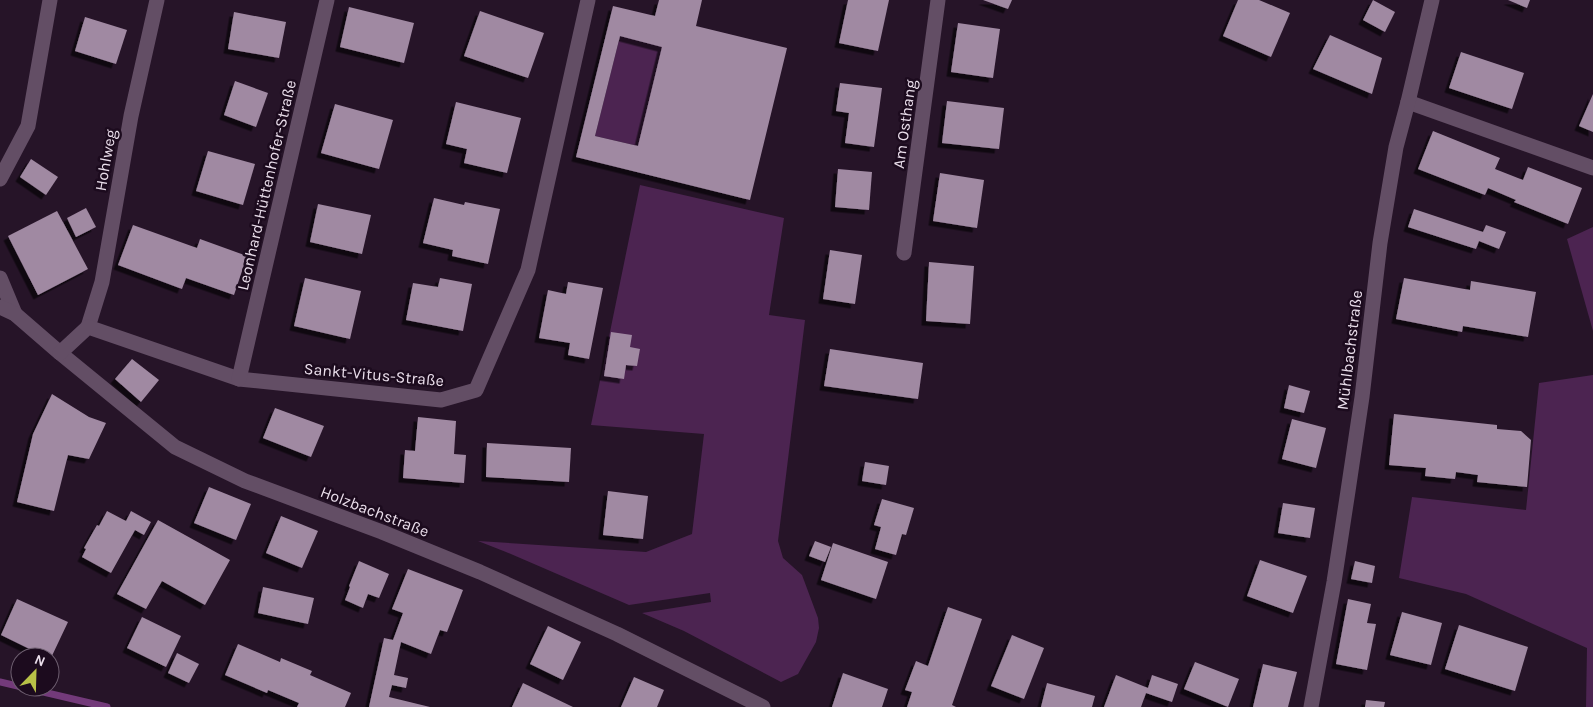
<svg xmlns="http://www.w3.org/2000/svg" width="1593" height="707" font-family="Karla,sans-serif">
<defs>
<filter id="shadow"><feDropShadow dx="-4.5" dy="4.5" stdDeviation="0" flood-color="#0009"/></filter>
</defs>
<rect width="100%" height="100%" fill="#261428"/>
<!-- green -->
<g fill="#4c2451">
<polygon points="620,36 662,47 638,146 595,136"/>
<polygon points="640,185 784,218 769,315 805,320 778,541 783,558 802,575 818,618 819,628 816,642 798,674 781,682 684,631 642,613 711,602 710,593 629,605 506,552 478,541 646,552 692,534 704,434 591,425"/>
<polygon points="1593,227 1593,331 1567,239"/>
<polygon points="1593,375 1593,707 1586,707 1587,648 1466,594 1399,578 1412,497 1526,510 1539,383"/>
</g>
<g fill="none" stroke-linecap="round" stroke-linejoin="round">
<!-- stream -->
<polyline stroke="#733a7a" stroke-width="7" points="0,682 107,707"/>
</g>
<!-- building -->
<g fill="#a089a2" fill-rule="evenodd" filter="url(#shadow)">
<path d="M659,0H702L696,26L787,48L750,200L576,157L613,6L655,16ZM620,36L662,47L638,146L595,136Z"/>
<polygon points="848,0 889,0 878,51 839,43"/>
<polygon points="983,0 1012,0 1008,9"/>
<polygon points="1238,0 1259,0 1290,13 1271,57 1223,36"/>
<polygon points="1373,0 1395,12 1385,32 1363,20"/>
<polygon points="1508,0 1530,0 1527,8"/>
<polygon points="349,7 414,23 404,63 340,47"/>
<polygon points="480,11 544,33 528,78 464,56"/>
<polygon points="234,12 286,22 279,58 228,49"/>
<polygon points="85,17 127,30 116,64 75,51"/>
<polygon points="958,23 1000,29 993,78 951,72"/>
<polygon points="1330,35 1382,58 1372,94 1313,69"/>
<polygon points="1461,52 1524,73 1512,109 1449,88"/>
<polygon points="235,81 268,93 256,127 224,115"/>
<polygon points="840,83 882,88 874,147 845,143 849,113 836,111"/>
<polygon points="1593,94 1593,132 1579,126"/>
<polygon points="947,101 1004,108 999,149 942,143"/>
<polygon points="456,102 521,118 507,173 464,163 467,149 446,144"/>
<polygon points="335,104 393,120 379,169 321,153"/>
<polygon points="1433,131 1500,158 1495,169 1523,180 1528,167 1582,188 1568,224 1514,202 1516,200 1488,188 1485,195 1418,169"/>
<polygon points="208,151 255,164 243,205 196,191"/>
<polygon points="31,159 58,177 46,195 20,177"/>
<polygon points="838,169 872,172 869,210 835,207"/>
<polygon points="940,173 984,180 977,228 933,221"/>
<polygon points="434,198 464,205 465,202 500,209 488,264 452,256 453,250 423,243"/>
<polygon points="318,204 371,215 362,254 310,242"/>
<polygon points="86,208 96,227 76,237 67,218"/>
<polygon points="1414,209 1483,232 1486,225 1506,232 1499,249 1479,241 1476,249 1408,227"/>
<polygon points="57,211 88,269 38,295 8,236"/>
<polygon points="133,225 197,248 200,239 247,256 234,295 186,278 182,289 118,265"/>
<polygon points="830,250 862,255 855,304 823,299"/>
<polygon points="929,262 974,266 970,324 926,321"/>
<polygon points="305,278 361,291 350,339 294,326"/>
<polygon points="440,278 472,284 463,331 406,320 413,283 438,287"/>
<polygon points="1404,278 1470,290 1471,281 1536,292 1528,337 1463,326 1462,332 1396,319"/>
<polygon points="568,282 603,288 589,359 568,355 570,343 539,338 548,290 566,294"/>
<polygon points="611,332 632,335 630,347 640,349 637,366 626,365 624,379 604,376"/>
<polygon points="830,349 923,363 918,399 824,386"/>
<polygon points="132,359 159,380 141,402 115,379"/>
<polygon points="1289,385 1310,391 1304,413 1284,408"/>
<polygon points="52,394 89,417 106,423 89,459 68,455 54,511 17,502 33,434"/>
<polygon points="275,408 324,426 311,457 263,438"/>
<polygon points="1394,414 1497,425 1497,429 1521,431 1531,440 1527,487 1477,482 1478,475 1456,472 1455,479 1425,476 1426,468 1389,465"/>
<polygon points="418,417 456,421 454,454 466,455 464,483 403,478 405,450 415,451"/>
<polygon points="1292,419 1326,428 1316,468 1282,459"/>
<polygon points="487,443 571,448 569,482 486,477"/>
<polygon points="865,462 889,466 886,485 862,481"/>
<polygon points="209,487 251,504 236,540 194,523"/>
<polygon points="608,491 648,496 643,539 603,535"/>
<polygon points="882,499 914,508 906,535 902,534 896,555 875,549 881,527 874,525"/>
<polygon points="1283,503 1315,508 1310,538 1278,533"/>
<polygon points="107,511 126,521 131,511 151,522 144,535 135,530 111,573 82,557 86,549 84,548 97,525 99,526"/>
<polygon points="281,516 318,531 302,568 266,553"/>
<polygon points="158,520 230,560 205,605 162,581 146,609 117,594"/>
<polygon points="815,541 831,547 825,562 809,556"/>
<polygon points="833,543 888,562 876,599 821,580"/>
<polygon points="1260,560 1307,576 1293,613 1247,596"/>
<polygon points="359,561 389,574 379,598 368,594 363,608 345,600 350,587 349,586"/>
<polygon points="1355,561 1375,566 1372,583 1351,579"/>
<polygon points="408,569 463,590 447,632 440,630 431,654 401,642 394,675 408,678 406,688 392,685 389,697 430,707 369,707 384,638 393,640 403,613 392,609"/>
<polygon points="263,587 314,598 308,624 258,613"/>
<polygon points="17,599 68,622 50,660 50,657 46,657 1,635"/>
<polygon points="1348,599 1371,604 1367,623 1376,624 1367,670 1336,664"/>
<polygon points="948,607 982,619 952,705 956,707 907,707 912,692 905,690 916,661 928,666"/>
<polygon points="1402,612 1442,623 1431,665 1390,655"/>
<polygon points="142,617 181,636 166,667 127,648"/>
<polygon points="1459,625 1528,647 1515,691 1445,669"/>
<polygon points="548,626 581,642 563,680 530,664"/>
<polygon points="1012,635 1044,648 1024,699 991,686"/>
<polygon points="238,644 280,662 281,658 312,671 310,675 351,693 345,707 297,707 299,703 268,690 267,693 225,675"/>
<polygon points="177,653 199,664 189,683 168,673"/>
<polygon points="1195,662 1239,679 1228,707 1184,689"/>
<polygon points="1263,664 1297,672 1288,707 1253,707"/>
<polygon points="843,673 888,689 882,707 832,707"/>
<polygon points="1116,675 1148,688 1152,675 1178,684 1172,702 1146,693 1141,707 1104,707"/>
<polygon points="634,677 664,690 657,707 621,707"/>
<polygon points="523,683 573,707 512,707"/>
<polygon points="1047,683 1095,696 1092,707 1041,707"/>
<polygon points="1366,700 1385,702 1384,707 1365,707"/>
</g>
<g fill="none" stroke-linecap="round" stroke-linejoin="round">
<!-- minor -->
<g stroke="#634e65" stroke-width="15">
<polyline points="1408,102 1593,168"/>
<polyline points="0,179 28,126 50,0"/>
<polyline points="904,253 938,0"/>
<polyline points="0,278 15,314"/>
<polyline points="0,307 15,314 60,353 175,447 245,481 382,532 480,572 617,634 763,707"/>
<polyline points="88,327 102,282 131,116 157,0"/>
<polyline points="60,353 88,327 239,379 441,400 476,390 528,270 588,0"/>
<polyline points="239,379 327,0"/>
<polyline points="1311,707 1334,582 1348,491 1362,397 1380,243 1396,147 1408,102 1432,0"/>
</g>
</g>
<g text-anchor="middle" stroke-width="5" stroke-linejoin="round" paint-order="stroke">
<!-- street labels -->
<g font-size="16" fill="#eadeeb" stroke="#1c0b1e">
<text transform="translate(904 124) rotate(-82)" y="6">Am Osthang</text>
<text transform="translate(105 160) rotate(-80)" y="6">Hohlweg</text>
<text transform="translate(266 185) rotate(-77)" y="6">Leonhard-Hüttenhofer-Straße</text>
<text transform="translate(1349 350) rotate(-83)" y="6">Mühlbachstraße</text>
<text transform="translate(374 374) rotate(5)" y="6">Sankt-Vitus-Straße</text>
<text transform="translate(375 511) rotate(21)" y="6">Holzbachstraße</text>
</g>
</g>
<!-- north arrow -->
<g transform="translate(35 672) rotate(23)"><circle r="24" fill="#1c0b1e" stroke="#6e5f70"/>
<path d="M0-4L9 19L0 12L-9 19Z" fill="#b8c147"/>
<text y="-8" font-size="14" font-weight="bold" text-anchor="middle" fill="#eadeeb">N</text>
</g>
</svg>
